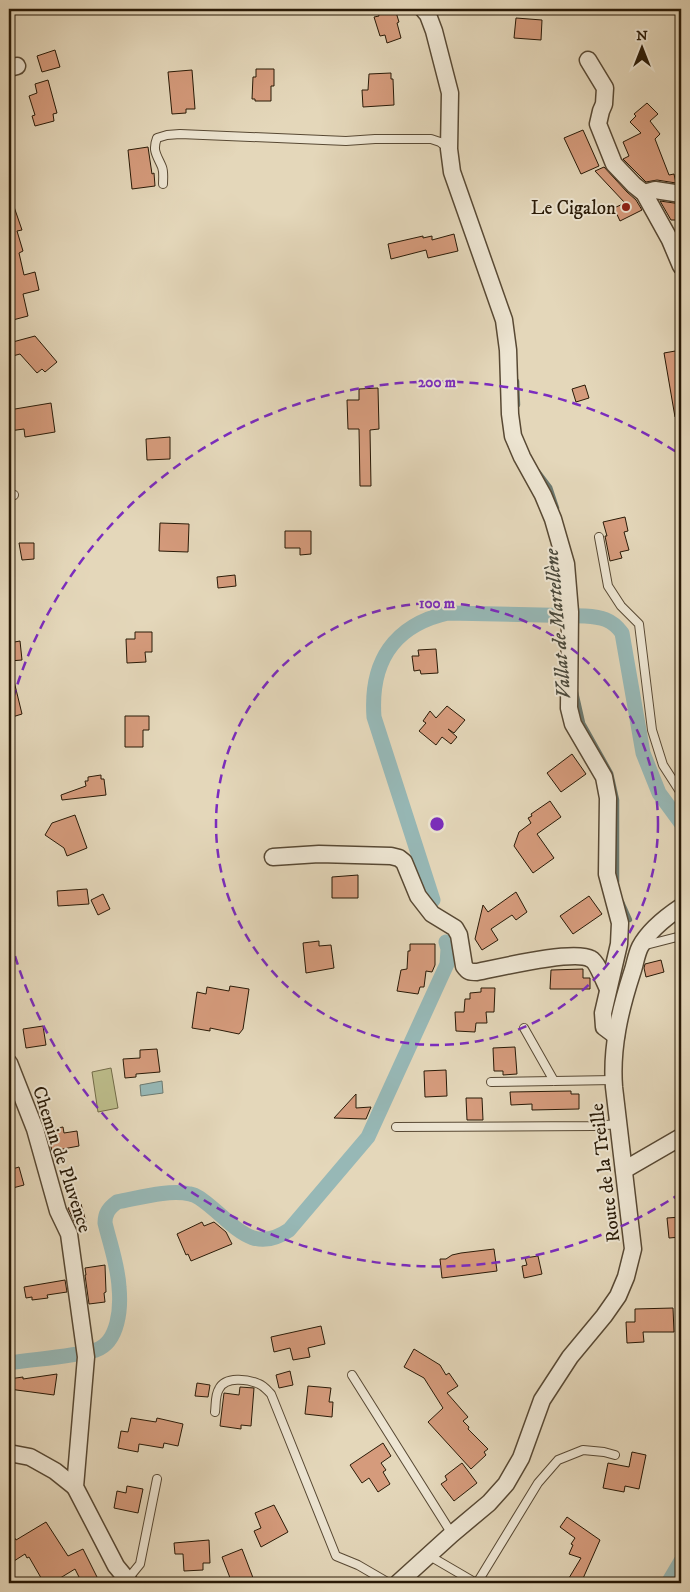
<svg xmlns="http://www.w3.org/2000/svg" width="690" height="1592" font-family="'IM FELL DW Pica',serif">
<rect width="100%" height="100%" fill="#e4d7ba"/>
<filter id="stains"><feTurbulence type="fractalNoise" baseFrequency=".004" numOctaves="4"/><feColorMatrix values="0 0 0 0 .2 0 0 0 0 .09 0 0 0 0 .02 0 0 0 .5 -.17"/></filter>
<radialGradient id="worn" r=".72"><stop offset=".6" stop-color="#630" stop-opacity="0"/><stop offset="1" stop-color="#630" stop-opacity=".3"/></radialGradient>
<!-- garden -->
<polygon fill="#bcbc8a" stroke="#726b48" points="111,1068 118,1108 98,1112 92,1072"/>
<!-- water -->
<polygon fill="#97b8b6" stroke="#6b7970" points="162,1081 163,1093 141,1096 140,1085"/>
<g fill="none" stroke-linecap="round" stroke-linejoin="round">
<!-- stream -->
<g stroke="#6b7970" stroke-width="4.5">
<polyline points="517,381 518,405"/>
<polyline points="538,471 550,487 557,508"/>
<polyline points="576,692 583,723 611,773 617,800 617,882"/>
<polyline points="622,902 630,920"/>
</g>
<!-- canal -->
<g stroke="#97b8b6" stroke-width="15">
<path d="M433,900L374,717C370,662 394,625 448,613L585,616C601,617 612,619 622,633L643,753L659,793L681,823"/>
<path d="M9,1363C35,1359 71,1357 96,1350C119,1342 121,1307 119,1287C118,1266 110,1244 105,1223C105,1213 109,1208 117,1202C139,1198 169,1189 190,1194C197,1195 204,1201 210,1206C236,1227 254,1254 289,1230L368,1137L447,964L448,949L446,942"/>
<polyline points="668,1583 681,1561"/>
</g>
</g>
<!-- building -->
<g fill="#d59b7c" stroke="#291a07">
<polygon points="377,9 395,9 399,22 397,23 401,38 387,43 385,35 380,36 374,17 379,16"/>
<polygon points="516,18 542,20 541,40 514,38"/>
<polygon points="55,50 60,67 42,72 37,56"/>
<polygon points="256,69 274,69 274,86 271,86 271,101 255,101 255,99 252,99 253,77 256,77"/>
<polygon points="192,70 195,109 186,109 186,113 172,114 168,72"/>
<polygon points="391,73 391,79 393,79 394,105 363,107 362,90 368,90 369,74"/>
<polygon points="48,80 57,113 53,114 54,121 35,126 32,116 35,115 29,96 37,93 35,84"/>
<polygon points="647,103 658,114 650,121 660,134 655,139 669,175 674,174 676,183 657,180 646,182 623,159 629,156 623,142 641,133 630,122 636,116 634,114"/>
<polygon points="583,130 599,166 581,174 564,138"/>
<polygon points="148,147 152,174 154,173 155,186 132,189 128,150"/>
<polygon points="604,167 627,192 636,200 642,210 620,221 614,208 625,203 595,171"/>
<polygon points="9,198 11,198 22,230 17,231 23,251 19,253 24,275 35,272 39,290 23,294 28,316 9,321"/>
<polygon points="660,201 681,204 681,220 671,220"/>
<polygon points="454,234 458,251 428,258 426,250 391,259 388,244 423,236 423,238 432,236 432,240"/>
<polygon points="35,336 57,362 45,372 42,369 37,373 20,354 9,357 9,343"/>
<polygon points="681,350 681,417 675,417 664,353"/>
<polygon points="585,385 589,398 576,402 572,389"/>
<polygon points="378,388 379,429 370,430 371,486 360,486 359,429 348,429 347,400 359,400 359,389"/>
<polygon points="51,403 55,432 25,437 24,429 9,431 9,410"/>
<polygon points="170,437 170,459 147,460 146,439"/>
<polygon points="625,517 628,531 624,532 629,550 620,552 622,558 610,561 605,536 607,536 603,522"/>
<polygon points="160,523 189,524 188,552 159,551"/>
<polygon points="285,531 311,531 311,554 300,555 300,548 285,548"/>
<polygon points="19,543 34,543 34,559 22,560"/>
<polygon points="235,575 236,586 218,588 217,577"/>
<polygon points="135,632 152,632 152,652 145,652 146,662 127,663 126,639 135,639"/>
<polygon points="20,641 22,660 9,661 9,643"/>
<polygon points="436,649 438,673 421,674 420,670 414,671 412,656 419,656 418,650"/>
<polygon points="13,677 22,714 9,718 9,678"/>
<polygon points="447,706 465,720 454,733 448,729 457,737 451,744 442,737 436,745 419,731 426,723 423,721 430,711 436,718"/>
<polygon points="125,716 149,716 149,730 143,730 143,747 125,747"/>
<polygon points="572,754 586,774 561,792 547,773"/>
<polygon points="101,775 101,779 104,779 106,795 62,800 61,795 86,786 85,781 88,781 88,777"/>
<polygon points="550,801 561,817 537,834 554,858 533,873 514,846 519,832 531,823 528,818 532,816 531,814"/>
<polygon points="75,815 87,848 67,856 64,848 45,835 52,823"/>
<polygon points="358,875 358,898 332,898 332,877"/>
<polygon points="87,889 89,904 58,906 57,891"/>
<polygon points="516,892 527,912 516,920 512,915 491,929 498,940 482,950 475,939 483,905 488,912"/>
<polygon points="103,894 110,909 98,915 91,900"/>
<polygon points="589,896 602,914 573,934 560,916"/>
<polygon points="319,941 319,946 331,945 334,968 306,973 303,943"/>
<polygon points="410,944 435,944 435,965 432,972 426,971 424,987 420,987 418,994 397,991 401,970 407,969 408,951 410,951"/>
<polygon points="661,960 664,972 646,977 644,968 645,964"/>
<polygon points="583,969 583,978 590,978 590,989 550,989 551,970"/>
<polygon points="230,986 249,989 243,1029 239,1034 210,1028 210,1031 192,1028 197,992 206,994 207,987 229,991"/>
<polygon points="481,988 495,988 494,1012 486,1012 487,1023 476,1023 475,1032 456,1031 455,1012 464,1012 465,999 470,999 470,993 481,992"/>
<polygon points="43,1026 46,1045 26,1048 23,1029"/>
<polygon points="515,1047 517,1074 503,1075 503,1071 494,1071 493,1048"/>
<polygon points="157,1049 160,1072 136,1074 136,1077 125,1078 123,1059 140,1058 140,1050"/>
<polygon points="446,1070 447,1096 425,1097 424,1071"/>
<polygon points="571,1091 571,1094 579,1094 579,1109 532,1110 532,1104 511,1105 510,1092"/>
<polygon points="356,1094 356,1108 371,1107 366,1119 334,1118"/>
<polygon points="466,1098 482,1098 483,1120 467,1120"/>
<polygon points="63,1127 64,1133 77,1131 79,1146 52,1151 47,1130"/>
<polygon points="19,1167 24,1185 9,1189 9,1170"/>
<polygon points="81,1204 86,1222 76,1225 68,1208"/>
<polygon points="681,1217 681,1237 669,1238 667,1218"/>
<polygon points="202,1222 204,1226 214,1222 226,1232 232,1244 191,1261 188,1254 186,1255 177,1234"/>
<polygon points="494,1249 497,1271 442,1278 440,1259 446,1259 452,1255 461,1253"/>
<polygon points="538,1256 542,1274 524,1278 522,1266 527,1265 525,1258"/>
<polygon points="105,1265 106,1292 104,1293 105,1302 89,1304 85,1275 86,1275 85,1268"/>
<polygon points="65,1280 67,1292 47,1295 48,1298 32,1300 32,1297 26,1298 24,1287"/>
<polygon points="673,1308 674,1332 643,1332 644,1342 627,1343 626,1322 635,1322 635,1309"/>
<polygon points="321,1326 325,1344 308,1348 310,1357 293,1360 290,1348 274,1352 271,1337"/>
<polygon points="414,1349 440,1365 446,1375 449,1373 458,1386 447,1393 468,1417 463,1421 469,1427 468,1429 488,1449 484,1452 486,1455 471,1469 428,1422 443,1408 424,1378 404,1367"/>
<polygon points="290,1371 293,1385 279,1388 276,1375"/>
<polygon points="57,1374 54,1395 9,1389 9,1379 23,1377 23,1379"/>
<polygon points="197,1383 210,1385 208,1397 195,1396"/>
<polygon points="308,1386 331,1388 329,1402 333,1402 332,1417 305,1414"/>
<polygon points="240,1387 254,1388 251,1426 241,1425 241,1429 220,1426 224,1393 239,1395"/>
<polygon points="131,1418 156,1422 157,1418 183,1424 178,1446 164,1443 163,1448 139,1444 138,1452 118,1448 121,1431 128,1432"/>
<polygon points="383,1443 391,1456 381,1463 386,1470 383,1472 390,1484 378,1492 369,1478 362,1483 350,1465"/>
<polygon points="632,1452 646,1455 639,1489 625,1486 624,1492 603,1488 608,1463 629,1467"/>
<polygon points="462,1463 477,1483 454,1501 441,1484 447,1480 445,1476"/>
<polygon points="127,1486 143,1489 138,1513 114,1508 117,1491 126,1493"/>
<polygon points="274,1505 288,1532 261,1547 254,1531 261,1528 255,1513"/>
<polygon points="567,1517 600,1540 581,1583 566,1583 581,1558 569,1554 573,1545 571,1544 575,1538 560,1527"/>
<polygon points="46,1522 68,1556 83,1549 100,1583 82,1583 75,1569 52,1583 44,1583 29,1557 27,1558 25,1554 14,1561 9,1553 9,1529 16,1540"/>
<polygon points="209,1540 210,1563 203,1563 203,1570 184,1571 183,1554 175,1554 174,1543"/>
<polygon points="242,1549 255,1583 232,1583 222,1557"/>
</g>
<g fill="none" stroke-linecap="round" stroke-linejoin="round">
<defs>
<g id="service">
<path d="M163,184C163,179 164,172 162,167C157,155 152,151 157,138L167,135L180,134L346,141L375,139H431L440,142L449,149"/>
<polyline points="9,494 14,495"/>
<polyline points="599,537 608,586 621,606 639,624 652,730 663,765 681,793"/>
<polyline points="642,946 681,936"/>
<polyline points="524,1028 554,1081"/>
<polyline points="491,1082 614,1080"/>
<polyline points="396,1127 594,1126 618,1124"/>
<polyline points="352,1375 452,1534"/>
<path d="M215,1412C216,1405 215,1395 219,1389C225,1376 248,1379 259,1384C264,1386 267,1390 271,1394L336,1556L358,1565L389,1583"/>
<polyline points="428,1555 476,1583"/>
<polyline points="127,1580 140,1564 157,1479"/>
<polyline points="477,1583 538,1483 558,1460 583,1450 604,1452 615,1455"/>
</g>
<g id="minor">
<polyline points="423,9 428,15 434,31 450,93 449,149 452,172 504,320 508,350 510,414 513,436 522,457 543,495 553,519 566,564 570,612 569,708 573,724 604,777 608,798 607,874 620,923 619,944 603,1013 604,1027 616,1036"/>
<polyline points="588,60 605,88 604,104 601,111 598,124 614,164 634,185 644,193 670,240 681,266"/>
<polyline points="9,68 17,66"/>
<polyline points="644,193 655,190 681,194"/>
<path d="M273,857L319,854L391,856L399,858L404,862L418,896L432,914L455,928L459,935L464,966C468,972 470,972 477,972C498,968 574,949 591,959C597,962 604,981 608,989"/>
<polyline points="9,1063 35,1129 58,1211 69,1234 86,1357 75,1487 116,1566 130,1583"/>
<polyline points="624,1170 681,1137"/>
<polyline points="9,1453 30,1457 55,1471 75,1487"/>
<path d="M398,1583L452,1534L489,1503L506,1484L521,1458L542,1400L570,1357L604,1316L618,1296L626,1277L633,1249L614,1087C611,1048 620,1010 632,973C635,965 636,955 640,947C649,930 666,917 681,907"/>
</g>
</defs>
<!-- service casing -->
<use href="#service" stroke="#584934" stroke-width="10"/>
<!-- minor casing -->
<use href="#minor" stroke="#584934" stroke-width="19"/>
<!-- service -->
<use href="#service" stroke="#ede5d2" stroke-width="8"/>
<!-- minor -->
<use href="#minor" stroke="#ede5d2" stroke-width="16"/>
</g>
<!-- distance rings -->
<g fill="none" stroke="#7b2cbf" stroke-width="2.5" stroke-dasharray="9 6">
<circle cx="437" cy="824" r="221"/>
<path d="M681 1193A442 442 0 0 1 9 935M9 713A442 442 0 0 1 681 455"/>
</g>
<!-- markers -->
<circle fill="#8f2418" stroke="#ede5d2" stroke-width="2" cx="626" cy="207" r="5"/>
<g text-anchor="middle" stroke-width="4" stroke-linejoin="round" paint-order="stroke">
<!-- poi labels -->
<g font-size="19" fill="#291a07" stroke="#ede5d2" text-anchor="end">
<text x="616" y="214">Le Cigalon</text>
</g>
<!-- street labels -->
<g font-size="19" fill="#291a07" stroke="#ede5d2">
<text transform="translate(63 1159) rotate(72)" y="7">Chemin de Pluvence</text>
<text transform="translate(604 1173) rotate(-97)" y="7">Route de la Treille</text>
</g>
<!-- water labels -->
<g font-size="20" font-style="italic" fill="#4a493c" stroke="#ede5d2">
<text transform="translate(557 624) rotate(-95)" y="7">Vallat de Martellène</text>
</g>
</g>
<circle cx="437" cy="824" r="8" fill="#7b2cbf" stroke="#ede5d2" stroke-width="2.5"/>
<g font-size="15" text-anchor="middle" font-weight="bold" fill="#7b2cbf" stroke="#ede5d2" stroke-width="4" stroke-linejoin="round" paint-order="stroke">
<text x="437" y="387">200 m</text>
<text x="437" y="608">100 m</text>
</g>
<!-- margin -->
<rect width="690" height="1592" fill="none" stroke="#e4d7ba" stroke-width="30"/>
<rect x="10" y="10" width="670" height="1572" fill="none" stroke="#291a07" stroke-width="2.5"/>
<rect x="15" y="15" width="660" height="1562" fill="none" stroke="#291a07"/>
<!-- north arrow -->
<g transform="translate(642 48)" stroke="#ede5d2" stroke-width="4" paint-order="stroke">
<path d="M0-4L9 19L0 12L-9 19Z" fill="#291a07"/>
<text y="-8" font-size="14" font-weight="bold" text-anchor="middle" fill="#291a07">N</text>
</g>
<rect width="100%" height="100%" filter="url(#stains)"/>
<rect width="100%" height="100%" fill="url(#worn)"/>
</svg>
